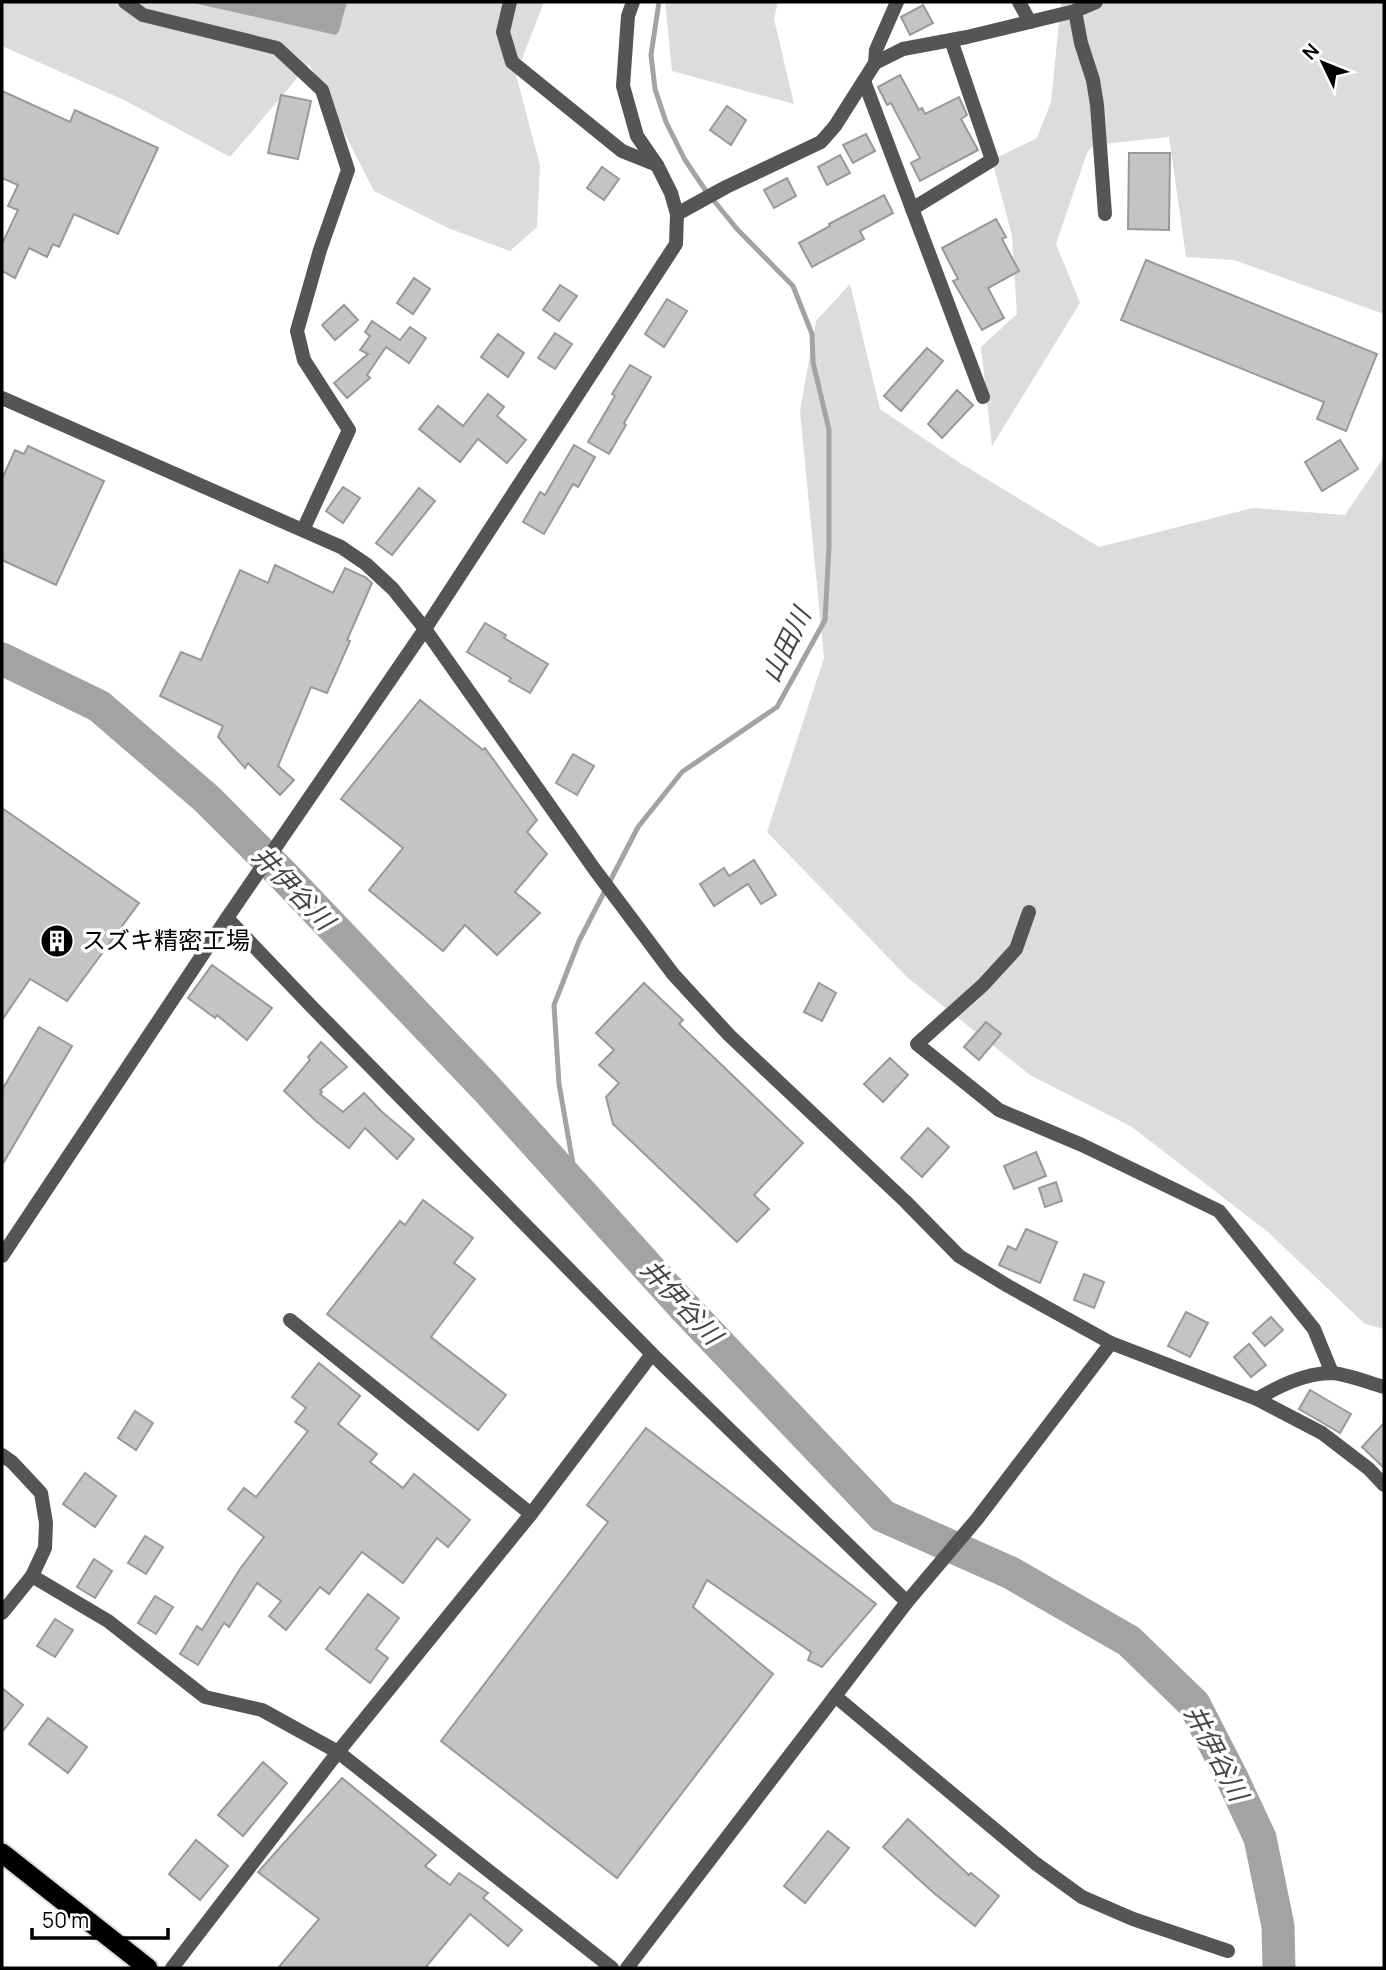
<svg xmlns="http://www.w3.org/2000/svg" width="1386" height="1970" font-family="Manrope,'Noto Sans JP',sans-serif">
<rect width="100%" height="100%" fill="#fff"/>
<!-- green -->
<g fill="#dcdcdc">
<polygon points="2,2 544,2 516,75 540,165 537,227 510,251 448,228 374,191 309,64 230,157 126,101 2,46"/>
<polygon points="665,2 778,2 774,19 794,104 672,71"/>
<polygon points="1061,2 1384,2 1384,314 1234,260 1186,257 1169,137 1094,145 1087,153 1056,244 1080,303 992,446 981,347 1017,314 1012,236 992,160 1037,138 1051,102"/>
<polygon points="850,284 880,409 960,463 1099,547 1253,508 1345,515 1384,457 1384,1329 1365,1324 1268,1232 1132,1127 1030,1075 909,979 767,832 824,658 800,411 816,321"/>
</g>
<!-- water -->
<polygon fill="#a3a3a3" points="189,2 347,2 339,31 336,35"/>
<g fill="none" stroke-linecap="round" stroke-linejoin="round">
<!-- stream -->
<polyline stroke="#a3a3a3" stroke-width="5" points="577,1187 559,1084 554,1005 579,941 638,827 682,772 777,707 825,620 829,547 829,430 813,362 812,334 793,286 737,229 706,191 685,160 666,122 655,89 651,55 659,2"/>
<!-- river -->
<polyline stroke="#a3a3a3" stroke-width="33" points="2,659 99,706 207,799 282,874 486,1088 682,1305 883,1516 1011,1573 1129,1641 1194,1704 1232,1778 1260,1838 1278,1926 1279,1968"/>
</g>
<!-- building -->
<g fill="#c4c4c4" stroke="#999" stroke-width="2">
<polygon points="923,5 933,23 910,35 901,17"/>
<polygon points="900,75 919,110 922,108 925,114 959,97 967,115 961,119 978,150 920,181 911,163 920,158 891,103 887,105 878,87"/>
<polygon points="2,91 70,122 75,110 158,148 118,234 74,214 59,247 53,244 47,257 29,248 15,278 2,271 2,244 18,210 8,206 18,185 2,178"/>
<polygon points="281,95 311,101 298,159 268,153"/>
<polygon points="727,106 746,120 731,145 710,130"/>
<polygon points="866,134 875,151 853,163 843,145"/>
<polygon points="1129,153 1170,153 1169,230 1128,229"/>
<polygon points="840,155 850,173 827,185 818,167"/>
<polygon points="602,167 619,179 604,200 587,188"/>
<polygon points="787,178 796,196 774,208 764,190"/>
<polygon points="884,195 893,213 860,231 864,239 812,267 799,243 830,226 829,224"/>
<polygon points="996,219 1006,237 1002,239 1019,271 988,288 1004,318 982,330 953,281 958,279 942,248"/>
<polygon points="1146,260 1377,354 1346,431 1317,419 1324,402 1121,320"/>
<polygon points="414,278 430,289 413,314 397,303"/>
<polygon points="560,285 577,296 559,321 543,310"/>
<polygon points="667,299 687,311 664,347 645,334"/>
<polygon points="344,305 358,320 335,340 322,325"/>
<polygon points="372,321 400,340 410,327 426,338 409,363 386,347 367,375 370,378 347,398 334,383 368,354 360,350 370,336 365,332"/>
<polygon points="555,333 572,344 555,369 538,358"/>
<polygon points="498,334 524,353 508,377 481,357"/>
<polygon points="927,348 943,361 901,411 884,396"/>
<polygon points="630,365 651,377 624,423 626,425 609,454 588,442 615,396 612,394"/>
<polygon points="957,390 973,405 942,438 928,424"/>
<polygon points="488,394 504,407 497,416 526,440 507,463 478,439 460,462 419,429 438,406 463,426"/>
<polygon points="1340,440 1358,469 1322,491 1305,462"/>
<polygon points="574,445 595,457 578,487 573,484 544,534 523,522 540,492 545,495"/>
<polygon points="28,446 104,481 56,585 2,560 2,479 15,450 24,454"/>
<polygon points="343,487 360,498 343,523 326,511"/>
<polygon points="419,488 435,501 392,555 376,543"/>
<polygon points="275,565 333,593 345,568 365,577 372,583 347,640 350,641 327,693 311,687 278,766 294,780 280,795 248,763 245,768 218,737 223,726 160,696 181,652 201,660 240,570 268,583"/>
<polygon points="485,623 506,635 504,638 548,664 530,693 509,681 511,678 467,652"/>
<polygon points="420,700 483,750 485,748 537,820 527,832 547,854 515,892 540,913 497,955 465,925 443,951 369,890 403,848 341,799"/>
<polygon points="573,754 594,766 577,795 556,783"/>
<polygon points="2,808 139,903 67,1001 30,979 2,1020"/>
<polygon points="754,860 776,895 761,904 748,884 714,906 700,884 724,868 729,876"/>
<polygon points="212,965 272,1008 247,1040 217,1015 215,1018 188,998"/>
<polygon points="644,983 683,1020 679,1024 803,1143 754,1195 769,1209 737,1242 613,1124 606,1097 619,1083 599,1065 614,1050 596,1033"/>
<polygon points="819,983 836,993 822,1021 804,1012"/>
<polygon points="986,1022 1001,1034 979,1060 964,1047"/>
<polygon points="39,1027 72,1046 2,1165 2,1090"/>
<polygon points="321,1042 347,1067 320,1090 322,1092 320,1094 343,1112 364,1093 381,1111 414,1139 397,1159 365,1128 349,1148 316,1121 284,1091 310,1060 308,1057"/>
<polygon points="890,1058 908,1075 883,1102 864,1084"/>
<polygon points="928,1128 949,1147 922,1177 901,1158"/>
<polygon points="1036,1152 1046,1176 1014,1189 1004,1166"/>
<polygon points="1056,1182 1062,1201 1045,1207 1039,1188"/>
<polygon points="423,1200 473,1238 454,1263 475,1279 431,1337 506,1395 478,1430 327,1314 400,1221 405,1225"/>
<polygon points="1026,1229 1057,1242 1040,1283 999,1265 1008,1246 1016,1250"/>
<polygon points="1084,1274 1104,1282 1094,1308 1074,1300"/>
<polygon points="1186,1312 1208,1323 1190,1357 1168,1346"/>
<polygon points="1271,1317 1283,1330 1265,1346 1253,1333"/>
<polygon points="1249,1344 1266,1365 1251,1377 1234,1357"/>
<polygon points="319,1363 360,1396 338,1424 377,1454 370,1462 403,1488 414,1474 470,1520 448,1547 437,1538 403,1583 362,1552 329,1594 320,1587 286,1630 269,1616 281,1601 257,1583 229,1627 224,1623 198,1665 180,1654 197,1626 202,1630 240,1569 264,1537 228,1509 244,1488 256,1497 308,1431 295,1422 306,1408 292,1397"/>
<polygon points="1310,1390 1351,1414 1340,1433 1299,1409"/>
<polygon points="135,1411 153,1423 136,1450 118,1438"/>
<polygon points="1384,1423 1384,1468 1362,1447"/>
<polygon points="646,1428 876,1604 822,1667 808,1660 811,1652 707,1580 693,1607 773,1674 617,1878 441,1741 608,1522 587,1505"/>
<polygon points="85,1473 116,1496 95,1527 63,1504"/>
<polygon points="145,1536 163,1547 146,1574 128,1563"/>
<polygon points="94,1559 112,1571 95,1598 77,1587"/>
<polygon points="368,1594 399,1618 376,1649 388,1658 370,1683 326,1649"/>
<polygon points="155,1596 173,1607 156,1634 138,1623"/>
<polygon points="55,1619 73,1630 55,1657 37,1646"/>
<polygon points="2,1688 23,1705 2,1732"/>
<polygon points="48,1718 87,1747 68,1773 29,1744"/>
<polygon points="263,1762 287,1783 243,1836 218,1815"/>
<polygon points="342,1778 436,1855 425,1866 450,1885 459,1873 488,1893 483,1898 522,1930 508,1946 470,1914 425,1968 278,1968 319,1919 258,1872"/>
<polygon points="908,1819 969,1875 971,1873 999,1896 975,1926 935,1894 883,1847"/>
<polygon points="828,1831 849,1848 805,1903 784,1886"/>
<polygon points="196,1840 228,1866 200,1900 169,1874"/>
</g>
<g fill="none" stroke-linecap="round" stroke-linejoin="round">
<defs>
<polyline id="trunk" points="2,1853 148,1968"/>
</defs>
<!-- trunk casing -->
<use href="#trunk" stroke="#dbdbdb" stroke-width="23"/>
<!-- minor -->
<g stroke="#555" stroke-width="14">
<polyline points="125,2 143,15 277,48 322,90 348,170 320,250 297,331 304,360 349,430 303,530"/>
<polyline points="510,2 503,32 512,62 622,151 657,165"/>
<polyline points="1019,2 1030,22"/>
<polyline points="1075,11 1081,43 1093,80 1097,105 1105,214"/>
<polyline points="875,63 876,50 897,2"/>
<polyline points="864,81 983,397"/>
<polyline points="912,209 992,160 951,40"/>
<polyline points="677,214 726,187 821,142 835,126 875,63 903,49 967,37 1075,11 1096,2"/>
<polyline points="1029,912 1016,949 983,985 917,1044 999,1110 1082,1145 1219,1211 1314,1329 1332,1373"/>
<polyline points="290,1320 531,1514"/>
<path d="M1257,1399C1279,1386 1303,1374 1330,1373C1345,1373 1369,1383 1384,1387"/>
<polyline points="2,1455 12,1462 41,1493 46,1523 45,1548 32,1576 108,1621 205,1697 262,1710 338,1752 612,1968"/>
<polyline points="2,1613 32,1576"/>
<polyline points="835,1696 1035,1863 1082,1897 1133,1919 1228,1951"/>
<polyline points="172,1968 338,1752 531,1514 652,1354"/>
</g>
<!-- tertiary -->
<g stroke="#555" stroke-width="14">
<polyline points="2,398 341,547 366,564 393,589 425,629 595,870 673,974 729,1035 906,1202 959,1256 1008,1286 1111,1343 1257,1399 1322,1433 1369,1469 1384,1485"/>
<polyline points="227,918 312,1007 652,1354 907,1602"/>
<polyline points="2,1256 227,918 425,629 676,244 677,214 671,193 657,165 637,136 623,86 628,16 633,2"/>
<polyline points="627,1968 907,1602 977,1519 1111,1343"/>
</g>
<!-- trunk -->
<use href="#trunk" stroke="#000" stroke-width="19"/>
</g>
<!-- icons -->
<defs>
<symbol id="building-disc" viewBox="-11 -11 22 22"><circle r="9.5" fill="#000" stroke="#fff"/><path d="M-4-6H4V6H1V3H-1V6H-4ZM-2.5-4.3h1.7v1.8h-1.7ZM.8-4.3h1.7v1.8H.8ZM-2.5-1h1.7V.8h-1.7ZM.8-1h1.7V.8H.8Z" fill="#fff"/></symbol>
</defs>
<g fill-rule="evenodd">
<use href="#building-disc" x="38" y="922" width="38" height="38"/>
</g>
<g text-anchor="middle" stroke-width="7" stroke-linejoin="round" paint-order="stroke">
<!-- poi labels -->
<g font-size="24" fill="#000" stroke="#fff" text-anchor="start">
<text x="82" y="949">スズキ精密工場</text>
</g>
<!-- water labels -->
<g font-size="26" font-style="italic" fill="#444" stroke="#fff">
<text transform="translate(786 645) rotate(-64)" y="9">山田川</text>
<text transform="translate(293 888) rotate(46)" y="9">井伊谷川</text>
<text transform="translate(681 1302) rotate(47)" y="9">井伊谷川</text>
<text transform="translate(1216 1753) rotate(62)" y="9">井伊谷川</text>
</g>
</g>
<!-- border -->
<rect width="1386" height="1970" fill="none" stroke="#000000" stroke-width="7"/>
<!-- north arrow -->
<g transform="translate(1323 63) rotate(313)" stroke="#ffffff" stroke-width="5" paint-order="stroke">
<path d="M0-5L12 26L0 18L-12 26Z" fill="#000000"/>
<text y="-10" font-size="19" font-weight="bold" text-anchor="middle" fill="#000000">N</text>
</g>
<!-- scale -->
<path d="M32 1928v10h136v-10" fill="none" stroke="#000000" stroke-width="3.5"/>
<text x="42" y="1928" font-size="21" fill="#000000" stroke="#ffffff" stroke-width="5" paint-order="stroke">50 m</text>
</svg>
